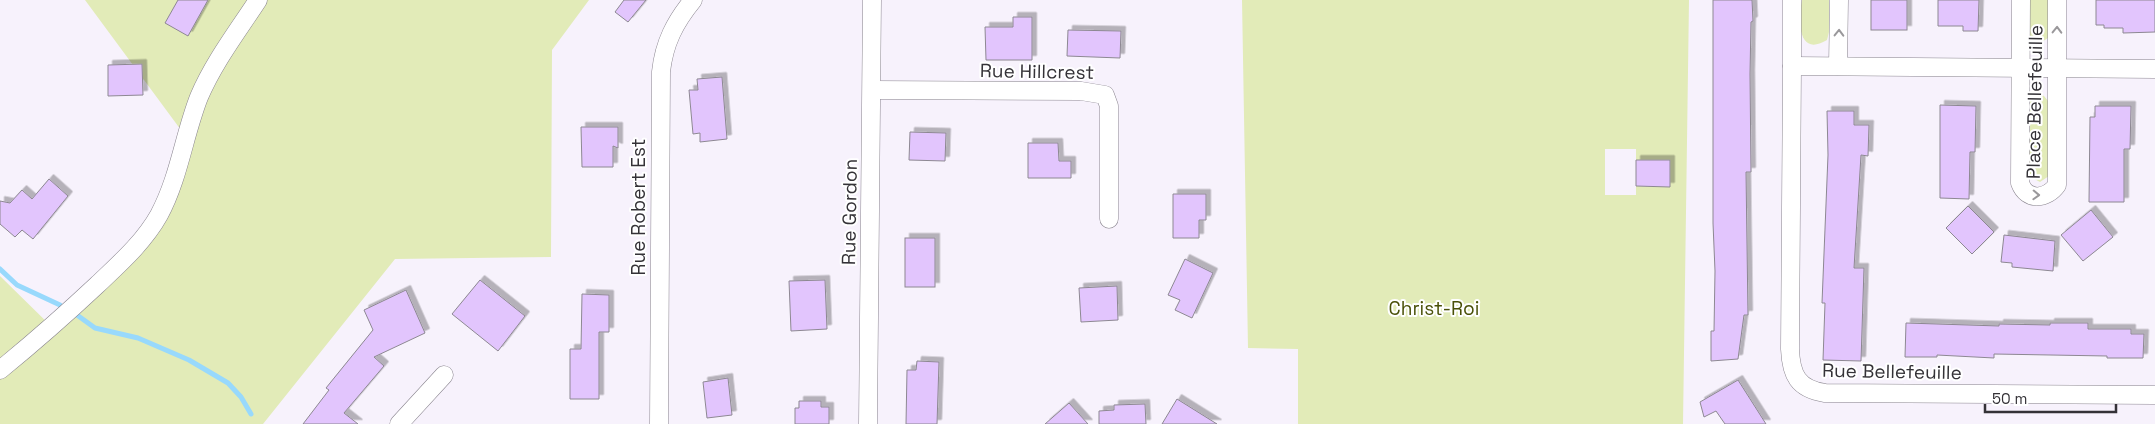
<svg xmlns="http://www.w3.org/2000/svg" width="2155" height="424" font-family="'Space Grotesk',sans-serif">
<defs>
<filter id="shadow"><feDropShadow dx="4.5" dy="-4.5" stdDeviation="0" flood-color="#0004"/></filter>
</defs>
<rect width="100%" height="100%" fill="#f7f2fc"/>
<!-- green -->
<g fill="#e2ebb8" fill-rule="evenodd">
<polygon points="85,0 589,0 552,50 551,257 395,259 263,424 0,424 0,276 57,332 132,259 192,145"/>
<path d="M1242,0H1689L1683,424H1298V349L1248,348ZM1605,149H1636V160H1670V186H1636V195H1605Z"/>
<path d="M1802,0H1829V32L1827,40C1797,58 1798,19 1802,0Z"/>
<polygon points="2029,0 2049,0 2048,38 2040,43 2029,38"/>
<polygon points="2039,93 2044,96 2049,102 2049,176 2040,182 2029,176 2030,99"/>
</g>
<g fill="none" stroke-linecap="round" stroke-linejoin="round">
<!-- stream -->
<g stroke="#98d9fc" stroke-width="5">
<polyline points="0,269 17,285 60,305"/>
<polyline points="77,315 95,328 138,338 189,360 228,383 241,397 251,414"/>
</g>
</g>
<!-- building -->
<g fill="#e2c5fd" stroke="#8d8892" filter="url(#shadow)">
<polygon points="178,0 208,0 188,36 165,23"/>
<polygon points="624,0 646,0 628,22 615,12"/>
<polygon points="1713,0 1752,0 1753,21 1751,22 1750,74 1751,172 1746,172 1748,315 1744,315 1738,359 1711,361 1711,331 1714,331 1715,271 1713,223"/>
<rect x="1871" y="0" width="36" height="30"/>
<polygon points="1938,0 1979,0 1978,31 1963,31 1963,26 1938,26"/>
<polygon points="2096,0 2155,0 2155,32 2123,33 2123,28 2104,28 2104,25 2096,25"/>
<polygon points="1013,17 1032,17 1032,60 986,60 985,27 1013,27"/>
<polygon points="1068,30 1121,31 1120,58 1067,56"/>
<polygon points="142,64 143,95 108,96 108,65"/>
<polygon points="722,77 727,139 700,142 700,133 693,134 689,90 698,90 697,79"/>
<polygon points="1940,105 1976,106 1975,152 1970,152 1969,199 1940,198"/>
<polygon points="2095,106 2131,106 2130,149 2124,149 2124,202 2089,202 2090,117 2095,117"/>
<polygon points="1827,111 1854,111 1854,125 1869,125 1868,156 1861,155 1854,268 1864,268 1861,361 1823,360 1825,303 1822,303 1828,155"/>
<polygon points="581,127 618,127 618,148 613,146 613,167 582,167"/>
<polygon points="910,132 946,133 945,161 909,160"/>
<polygon points="1028,143 1058,143 1059,161 1071,161 1071,178 1028,178"/>
<polygon points="1636,160 1670,160 1670,187 1636,186"/>
<polygon points="49,179 68,196 33,239 22,230 15,237 0,224 0,201 10,203 22,190 32,199"/>
<polygon points="1173,194 1206,194 1206,220 1199,220 1199,238 1173,238"/>
<polygon points="1968,206 1994,232 1972,254 1946,228"/>
<polygon points="2091,210 2113,237 2083,261 2061,235"/>
<polygon points="2004,235 2055,241 2053,271 2012,267 2012,263 2001,262"/>
<rect x="905" y="238" width="30" height="49"/>
<polygon points="1185,259 1213,273 1192,318 1175,310 1180,300 1168,295"/>
<polygon points="480,280 525,316 498,351 452,314"/>
<polygon points="825,280 827,329 791,331 789,281"/>
<polygon points="1117,286 1118,320 1081,322 1079,288"/>
<polygon points="406,290 425,333 374,357 384,366 344,413 358,424 303,424 329,390 326,388 373,330 364,310"/>
<polygon points="582,294 609,295 609,332 599,332 599,399 570,399 570,349 581,349"/>
<polygon points="1906,323 1999,326 1999,324 2050,325 2050,323 2088,323 2088,329 2131,329 2131,334 2144,334 2143,358 2107,358 2107,356 1994,354 1994,358 1937,355 1937,357 1905,357"/>
<polygon points="917,361 939,362 937,424 906,424 907,370 916,370"/>
<polygon points="728,378 732,415 707,418 703,382"/>
<polygon points="1738,380 1766,424 1725,424 1716,411 1704,417 1700,402"/>
<polygon points="1177,399 1217,424 1162,424"/>
<polygon points="799,401 821,401 821,407 829,407 829,424 795,424 795,408 799,408"/>
<polygon points="1069,403 1088,424 1045,424"/>
<polygon points="1145,404 1146,424 1099,424 1099,411 1114,410 1114,405"/>
</g>
<g fill="none" stroke-linecap="round" stroke-linejoin="round">
<defs>
<g id="street">
<polyline points="1792,0 1792,66"/>
<path d="M2021,0L2020,183C2027,202 2047,199 2057,185V0"/>
<polyline points="1838,66 1839,0"/>
<path d="M2155,69L1792,66L1790,349C1791,375 1798,389 1825,393L2155,395"/>
<polyline points="872,90 1081,91 1105,95 1109,106 1109,219"/>
<path d="M0,370C33,343 65,315 97,285C119,264 144,242 159,215C179,178 184,135 199,97C214,62 237,32 258,0"/>
<polyline points="399,424 444,375"/>
<path d="M659,424L661,72C664,43 675,22 693,0"/>
<polyline points="868,424 872,0"/>
</g>
</defs>
<!-- street casing -->
<use href="#street" stroke="#89848e" stroke-width="19"/>
<!-- street -->
<use href="#street" stroke="#fff" stroke-width="18"/>
</g>
<!-- one-way arrows -->
<defs><path id="oneway-chevron" d="M-2-3.5L2.5 0L-2 3.5" fill="none" stroke-width="1.6" stroke-linecap="round" stroke-linejoin="round" transform="scale(1.25)"/></defs>
<g stroke="#9a989b">
<use href="#oneway-chevron" transform="translate(2057 30) rotate(-89)"/>
<use href="#oneway-chevron" transform="translate(1839 33) rotate(-89)"/>
<use href="#oneway-chevron" transform="translate(2036 195) rotate(2)"/>
</g>
<g text-anchor="middle" stroke-width="4" stroke-linejoin="round" paint-order="stroke">
<!-- street labels -->
<g font-size="19" fill="#343237" stroke="#fff">
<text transform="translate(1037 71) rotate(1)" y="7">Rue Hillcrest</text>
<text transform="translate(2034 102) rotate(-89)" y="7">Place Bellefeuille</text>
<text transform="translate(638 207) rotate(-90)" y="7">Rue Robert Est</text>
<text transform="translate(849 212) rotate(-89)" y="7">Rue Gordon</text>
<text transform="translate(1892 371) rotate(1)" y="7">Rue Bellefeuille</text>
</g>
<!-- park labels -->
<g font-size="19" fill="#495007" stroke="#fff">
<text x="1434" y="315">Christ-Roi</text>
</g>
</g>
<!-- scale -->
<path d="M1985 404v8h131v-8" fill="none" stroke="#343237" stroke-width="2.5"/>
<text x="1992" y="404" font-size="15" fill="#343237" stroke="#ffffff" stroke-width="4" paint-order="stroke">50 m</text>
</svg>
